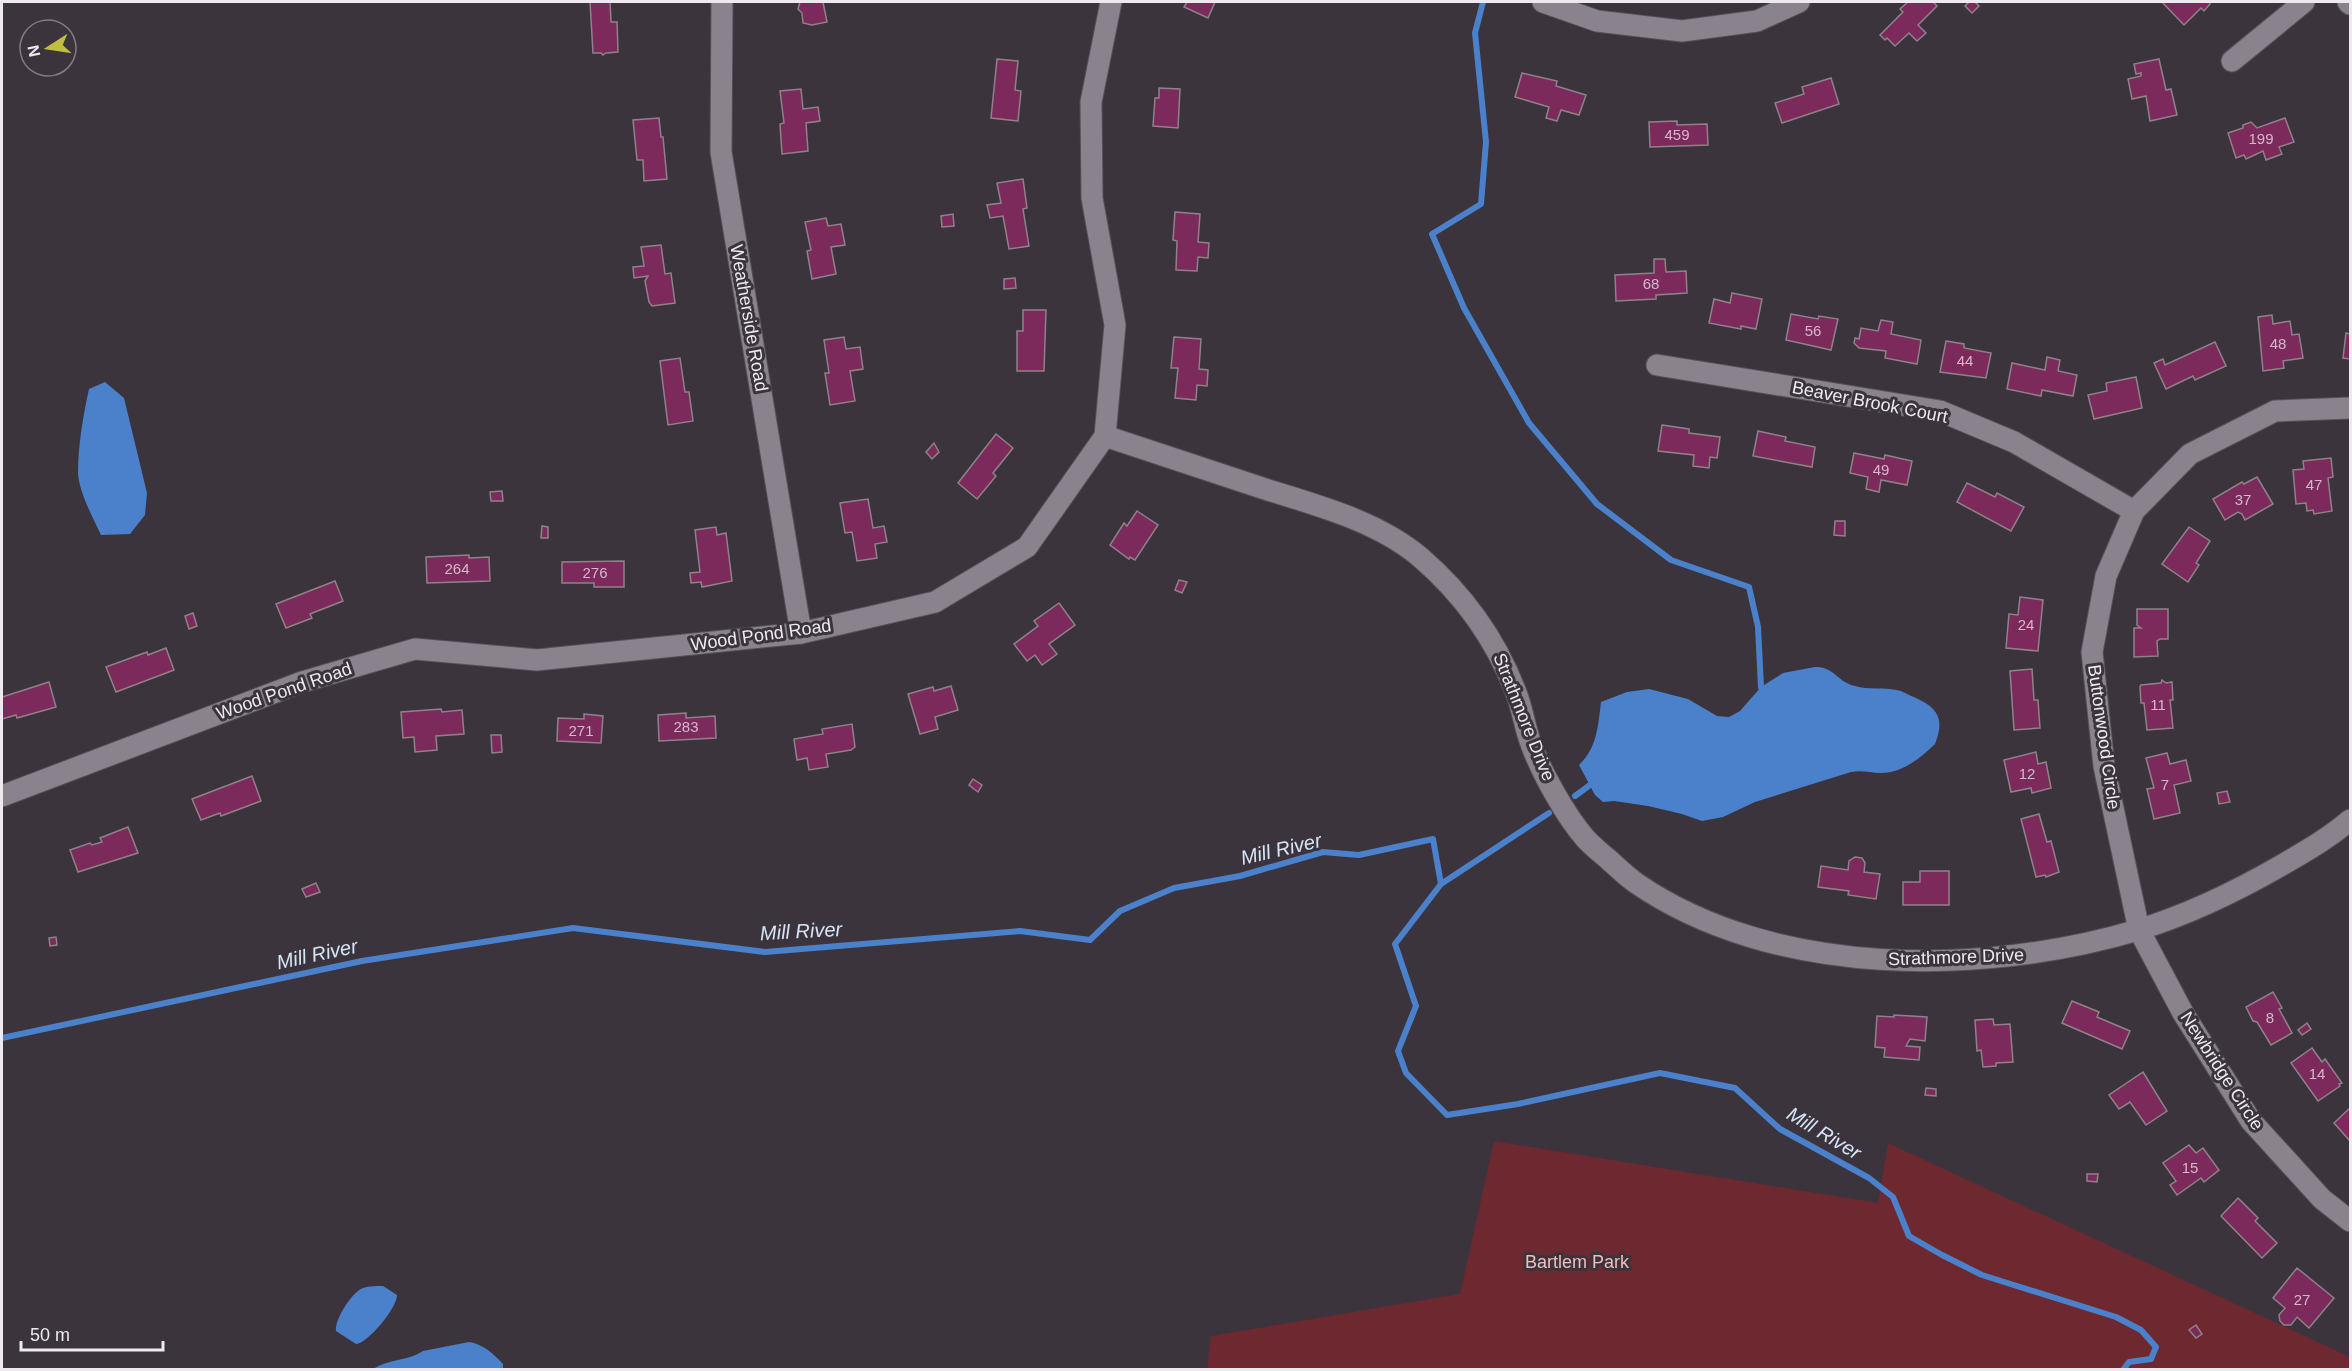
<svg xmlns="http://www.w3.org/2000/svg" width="2352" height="1371" font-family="Arial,sans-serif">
<rect width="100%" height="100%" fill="#3b343d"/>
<!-- green -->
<polygon fill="#6e282f" points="1494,1141 1878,1203 1888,1143 2350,1357 2350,1370 1207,1370 1211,1336 1460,1294"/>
<!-- water -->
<g fill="#4a81ca">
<path d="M105,382L124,398L147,493L145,515L130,534L101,535C93,518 79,492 78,473C78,446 83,416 89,389Z"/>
<path d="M1815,667C1834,666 1837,682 1855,686C1869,690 1883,687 1897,690C1903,691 1908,695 1914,697C1938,708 1945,718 1935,744C1921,758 1902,773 1881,773C1870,773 1862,770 1851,772L1755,802L1723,817L1702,821L1682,814L1648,806L1614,801L1603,802L1595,795L1579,765C1597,748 1598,726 1601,702L1627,692L1649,689L1688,699L1717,716L1729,717L1740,711L1761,687L1783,673Z"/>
<path d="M383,1286L397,1295C397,1308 368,1343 356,1344L336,1331C334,1320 352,1292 363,1288C369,1286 377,1286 383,1286Z"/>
<path d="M469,1342C483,1344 494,1354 503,1364V1369H373C388,1359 408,1361 423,1351Z"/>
</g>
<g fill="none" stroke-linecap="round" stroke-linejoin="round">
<!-- stream -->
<g stroke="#4a81ca" stroke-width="6">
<polyline points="1483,2 1475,33 1486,142 1481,204 1432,234 1464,308 1529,423 1597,504 1671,560 1749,587 1758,627 1761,687"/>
<polyline points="1575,796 1590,785"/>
<polyline points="1441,884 1549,813"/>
<polyline points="2,1038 362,961 573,928 765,952 1020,931 1090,940 1120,911 1174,888 1240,876 1323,852 1359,855 1433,839 1441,884 1395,944 1416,1006 1398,1051 1406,1073 1447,1115 1518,1104 1660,1073 1735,1088 1780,1129 1869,1178 1893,1197 1909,1236 1942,1255 1982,1275 2116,1317 2141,1330 2156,1347 2151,1359 2129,1362 2123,1370"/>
</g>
</g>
<!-- building -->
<g fill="#7c2a5c" stroke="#8e8288" stroke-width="1.5">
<polygon points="590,2 610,2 611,22 617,22 618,52 606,53 603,55 601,53 593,53"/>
<polygon points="800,2 823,2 827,22 812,25 803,23 802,13 798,9"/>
<polygon points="1187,2 1215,2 1208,18 1184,7"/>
<polygon points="1908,2 1933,2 1937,6 1918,25 1926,33 1917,41 1909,33 1895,46 1887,38 1885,40 1880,35 1903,12 1900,9"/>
<polygon points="1969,2 1975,2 1979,6 1972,13 1965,6"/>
<polygon points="2162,2 2210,2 2210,4 2204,11 2201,8 2184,25"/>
<polygon points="997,59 1018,61 1015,90 1021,91 1018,121 991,118"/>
<polygon points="2159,59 2166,90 2171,89 2177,115 2150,121 2146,96 2132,99 2128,79 2141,76 2141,73 2136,74 2134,64"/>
<polygon points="1522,73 1557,81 1556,86 1586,95 1579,115 1561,110 1557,121 1546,118 1549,107 1515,97"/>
<polygon points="1831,78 1839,104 1782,123 1775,103 1804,94 1802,87"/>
<polygon points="1159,88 1180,89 1178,128 1153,126 1155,98 1159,98"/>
<polygon points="801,89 803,109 818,107 820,121 806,123 808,151 782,154 780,124 784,123 780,91"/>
<polygon points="659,118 661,137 663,137 667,179 644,181 643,160 637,160 633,120"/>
<polygon points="2285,118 2294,142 2279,147 2282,154 2266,160 2263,151 2246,159 2244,155 2236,158 2228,133 2243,128 2243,125 2251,122 2257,128"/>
<polygon points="1677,121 1677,125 1707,124 1708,145 1650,147 1649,122"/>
<polygon points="1023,179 1027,208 1023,209 1029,246 1009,249 1003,216 990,218 987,205 1001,203 997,183"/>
<polygon points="1175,212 1200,214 1198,242 1209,243 1208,258 1198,257 1197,271 1176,270 1177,241 1173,240"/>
<polygon points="953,214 954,226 942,227 941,216"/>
<polygon points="826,218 828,226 841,224 845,245 831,247 836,274 812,279 807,251 811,250 805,222"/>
<polygon points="661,245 665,274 671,273 675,303 652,306 649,302 645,281 648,276 634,278 633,267 644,266 641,247"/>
<polygon points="1654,259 1665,259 1666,272 1686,271 1687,293 1656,295 1656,299 1616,301 1615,275 1654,273"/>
<polygon points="1015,278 1016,288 1004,289 1004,279"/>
<polygon points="1732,293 1762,299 1756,329 1741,326 1741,329 1709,323 1714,299 1730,303"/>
<polygon points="1023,310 1046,310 1044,371 1017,371 1017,331 1023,331"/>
<polygon points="1791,314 1818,319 1819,316 1838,319 1831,350 1786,340"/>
<polygon points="2272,315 2273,324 2290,321 2292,335 2299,334 2303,358 2283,361 2284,368 2263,371 2258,317"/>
<polygon points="1881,320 1893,322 1891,334 1921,340 1917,364 1885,358 1886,351 1859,348 1854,343 1855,338 1859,339 1861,328 1878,331"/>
<polygon points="2346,333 2350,334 2350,359 2343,358"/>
<polygon points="844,337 846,349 860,347 863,369 850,371 855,401 830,405 825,373 829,373 824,340"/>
<polygon points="1174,337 1201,339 1199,369 1208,370 1207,386 1197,385 1196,400 1175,398 1178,368 1171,368"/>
<polygon points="1946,341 1964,344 1964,348 1991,353 1986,378 1940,372"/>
<polygon points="2215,342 2226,366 2195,380 2193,376 2166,389 2154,363 2163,359 2165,365"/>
<polygon points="2047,357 2060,360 2058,371 2077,375 2073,396 2042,390 2041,396 2007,389 2012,363 2045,370"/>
<polygon points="680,358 685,392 689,392 693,421 668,425 660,361"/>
<polygon points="2136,377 2142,408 2094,419 2088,395 2107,391 2106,383"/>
<polygon points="1662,425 1689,429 1689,433 1720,437 1717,458 1710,457 1709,468 1693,466 1694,455 1658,451"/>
<polygon points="1758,431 1786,437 1785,441 1815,447 1812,467 1753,456"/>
<polygon points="996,434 1013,448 993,473 996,476 977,499 958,483"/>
<polygon points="934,443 939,452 932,459 926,452"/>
<polygon points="1854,453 1884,459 1885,455 1912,461 1907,485 1881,480 1879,492 1866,489 1868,477 1850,473"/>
<polygon points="2331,458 2333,477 2328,478 2332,511 2314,514 2313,510 2307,511 2306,503 2296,504 2293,470 2304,469 2303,461"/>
<polygon points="2257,477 2273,504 2245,520 2242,514 2238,512 2225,520 2213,499 2242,482 2244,484"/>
<polygon points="1967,483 1995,497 1997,493 2024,507 2011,531 1957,502"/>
<polygon points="502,491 503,501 491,501 490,492"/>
<polygon points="868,499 873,528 884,526 887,542 875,544 877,558 857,561 852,532 845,533 840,503"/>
<polygon points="1137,511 1158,525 1135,560 1130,557 1129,559 1110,545 1124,523 1127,526"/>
<polygon points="1835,521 1845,521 1845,536 1834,535"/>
<polygon points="542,526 548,527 548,538 541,538"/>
<polygon points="716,527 717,535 726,533 732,581 702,587 701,582 691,583 690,573 700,572 695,530"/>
<polygon points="2189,527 2210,541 2196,563 2199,565 2188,582 2162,564"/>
<polygon points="469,555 469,558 489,557 490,581 427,583 426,557"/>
<polygon points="624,561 624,587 594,587 594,583 562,583 562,562"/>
<polygon points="1179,580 1187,582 1182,593 1175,590"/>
<polygon points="335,581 343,601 310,614 312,618 286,628 276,604"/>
<polygon points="2020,597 2043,600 2038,651 2006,648 2009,614 2018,615"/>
<polygon points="1059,603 1075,625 1049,644 1057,654 1042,665 1035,655 1027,661 1014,644 1038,626 1034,621"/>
<polygon points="2137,609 2168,609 2168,639 2160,639 2157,641 2158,656 2134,657 2134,628 2141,628 2137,625"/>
<polygon points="193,613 197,626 189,629 185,616"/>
<polygon points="166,648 174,670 116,692 106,667 147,652 148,655"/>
<polygon points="2032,669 2034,700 2038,700 2040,728 2014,730 2010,671"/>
<polygon points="2162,680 2166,683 2172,682 2173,700 2170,700 2173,728 2147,730 2144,703 2141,703 2140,687 2141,685 2161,683"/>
<polygon points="49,682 56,707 17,718 16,715 2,719 2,697"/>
<polygon points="951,686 958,710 935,717 938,729 920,734 908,694 933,687 934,691"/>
<polygon points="441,709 442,712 462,710 464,734 436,736 437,750 415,752 414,737 403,738 401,712"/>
<polygon points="686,713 686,718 715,716 716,738 659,741 658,715"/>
<polygon points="584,714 603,716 601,743 557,741 558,718 584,719"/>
<polygon points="852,724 855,747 851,750 826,754 828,767 809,770 807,758 797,760 794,739 823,734 822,729"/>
<polygon points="491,735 501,735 502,752 492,753"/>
<polygon points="2036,752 2038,764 2046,762 2051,788 2032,793 2031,788 2011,792 2004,760"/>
<polygon points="2167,753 2170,764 2186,760 2191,781 2174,785 2180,813 2154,819 2147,789 2154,788 2146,758"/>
<polygon points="252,776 261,801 221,816 220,813 201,820 192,799"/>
<polygon points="973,779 982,785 978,792 969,785"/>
<polygon points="2227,791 2230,802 2219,804 2217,793"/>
<polygon points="2039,814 2047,842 2051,841 2059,872 2046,877 2045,875 2036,877 2021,819"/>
<polygon points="128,827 138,853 78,872 70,850 90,843 92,845 102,842 100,838"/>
<polygon points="1855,857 1862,858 1865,863 1864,872 1880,874 1876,899 1848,895 1849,891 1818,887 1821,866 1848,870 1849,861"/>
<polygon points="1920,871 1949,871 1949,905 1903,905 1903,882 1920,882"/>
<polygon points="316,883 320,892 306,897 302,889"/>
<polygon points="56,937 57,945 50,946 49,938"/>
<polygon points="2273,992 2282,1008 2279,1009 2292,1033 2271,1045 2257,1022 2253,1021 2246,1007"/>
<polygon points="2072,1001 2099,1012 2097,1017 2130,1031 2122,1049 2062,1023"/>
<polygon points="1894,1015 1927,1017 1925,1041 1910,1039 1906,1046 1920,1047 1919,1060 1884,1057 1885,1048 1875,1047 1877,1016 1894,1017"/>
<polygon points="1993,1019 1994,1025 2010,1024 2013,1062 1996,1063 1996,1066 1983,1067 1981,1050 1977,1051 1975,1020"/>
<polygon points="2307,1023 2311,1029 2302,1035 2298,1030"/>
<polygon points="2312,1048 2322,1062 2325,1059 2342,1083 2339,1084 2340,1086 2318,1101 2291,1063"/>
<polygon points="2143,1072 2167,1111 2146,1125 2130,1102 2119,1109 2109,1095"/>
<polygon points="1926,1088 1936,1089 1936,1096 1925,1095"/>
<polygon points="2350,1108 2350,1141 2334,1123"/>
<polygon points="2189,1145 2196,1153 2203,1148 2219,1170 2204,1182 2201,1178 2177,1195 2170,1185 2176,1181 2163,1163"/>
<polygon points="2087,1174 2098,1174 2097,1182 2087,1181"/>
<polygon points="2238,1198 2258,1218 2255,1221 2277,1243 2262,1258 2221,1216"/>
<polygon points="2297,1268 2334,1298 2309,1328 2297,1317 2291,1325 2284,1325 2280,1321 2279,1315 2285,1308 2273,1298"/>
<polygon points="2196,1325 2202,1334 2196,1338 2189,1330"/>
</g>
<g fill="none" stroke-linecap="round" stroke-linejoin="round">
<defs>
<g id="minor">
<polyline points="722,2 721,152 801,633"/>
<polyline points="1543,2 1597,21 1682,31 1757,21 1799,2"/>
<polyline points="2348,2 2350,4"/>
<polyline points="2232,61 2304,2"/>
<polyline points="1657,365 1940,411 2014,442 2134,511"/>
<polyline points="2350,408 2275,411 2190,454 2134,511 2106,576 2092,652 2104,766 2139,930 2183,1013 2251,1121 2322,1199 2350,1221"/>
<path d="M1105,436C1157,453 1210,471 1262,488C1315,505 1376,520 1420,557C1463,594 1494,636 1515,690C1522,706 1524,724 1530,741C1540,770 1565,815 1585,838C1592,846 1600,852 1608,859C1617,867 1626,876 1636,883C1774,978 1983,976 2138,930C2187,915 2237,891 2282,865C2306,851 2329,838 2350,820"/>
<polyline points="2,796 302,682 415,649 537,660 801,633 935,602 1027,547 1105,436 1115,325 1092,198 1091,102 1111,2"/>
</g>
</defs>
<!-- minor casing -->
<use href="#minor" stroke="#575159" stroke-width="23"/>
<!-- minor -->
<use href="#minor" stroke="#8a838d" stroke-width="21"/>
</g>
<g text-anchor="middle" stroke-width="6" stroke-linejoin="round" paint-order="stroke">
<!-- number labels -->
<g font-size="15" fill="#d1b9ca">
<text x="1677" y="140">459</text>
<text x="2261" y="144">199</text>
<text x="1651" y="289">68</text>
<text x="1813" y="336">56</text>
<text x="2278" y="349">48</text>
<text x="1965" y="366">44</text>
<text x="1881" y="475">49</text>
<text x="2314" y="490">47</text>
<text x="2243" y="505">37</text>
<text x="457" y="574">264</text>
<text x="595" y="578">276</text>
<text x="2026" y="630">24</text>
<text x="2158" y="710">11</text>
<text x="686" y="732">283</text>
<text x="581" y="736">271</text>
<text x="2027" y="779">12</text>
<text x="2165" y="790">7</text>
<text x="2270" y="1023">8</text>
<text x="2317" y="1079">14</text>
<text x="2190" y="1173">15</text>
<text x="2302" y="1305">27</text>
</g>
<!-- street labels -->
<g font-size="18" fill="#ede9ef" stroke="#3b343d">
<text transform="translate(749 318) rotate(80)" y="6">Weatherside Road</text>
<text transform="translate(1870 402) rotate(11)" y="6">Beaver Brook Court</text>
<text transform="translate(761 635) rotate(-8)" y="6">Wood Pond Road</text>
<text transform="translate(284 691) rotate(-19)" y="6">Wood Pond Road</text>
<text transform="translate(1524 717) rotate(68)" y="6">Strathmore Drive</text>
<text transform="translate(2104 737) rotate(82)" y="6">Buttonwood Circle</text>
<text transform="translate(1956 957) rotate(-2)" y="6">Strathmore Drive</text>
<text transform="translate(2222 1071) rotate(57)" y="6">Newbridge Circle</text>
</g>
<!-- park labels -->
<g font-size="18" fill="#f2bcbd" stroke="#3b343d">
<text x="1577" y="1268">Bartlem Park</text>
</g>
<!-- water labels -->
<g font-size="20" font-style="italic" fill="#d6e4f8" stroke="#3b343d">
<text transform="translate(1281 849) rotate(-13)" y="7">Mill River</text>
<text transform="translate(801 931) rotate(-3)" y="7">Mill River</text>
<text transform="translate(317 954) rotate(-12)" y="7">Mill River</text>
<text transform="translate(1824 1133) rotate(31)" y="7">Mill River</text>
</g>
</g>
<!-- border -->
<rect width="2352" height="1371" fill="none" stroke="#ede9ef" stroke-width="6"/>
<!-- north arrow -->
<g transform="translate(48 48) rotate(258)"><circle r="28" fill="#3b343d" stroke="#827c84" stroke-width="1.5"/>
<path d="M0-4.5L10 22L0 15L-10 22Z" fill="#c1bd3f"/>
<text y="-9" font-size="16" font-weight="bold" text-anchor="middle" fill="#ede9ef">N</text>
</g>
<!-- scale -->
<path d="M21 1341v9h142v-9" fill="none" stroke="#ede9ef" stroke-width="3"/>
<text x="30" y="1341" font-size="18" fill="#ede9ef" stroke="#3b343d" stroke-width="4.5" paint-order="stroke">50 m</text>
</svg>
